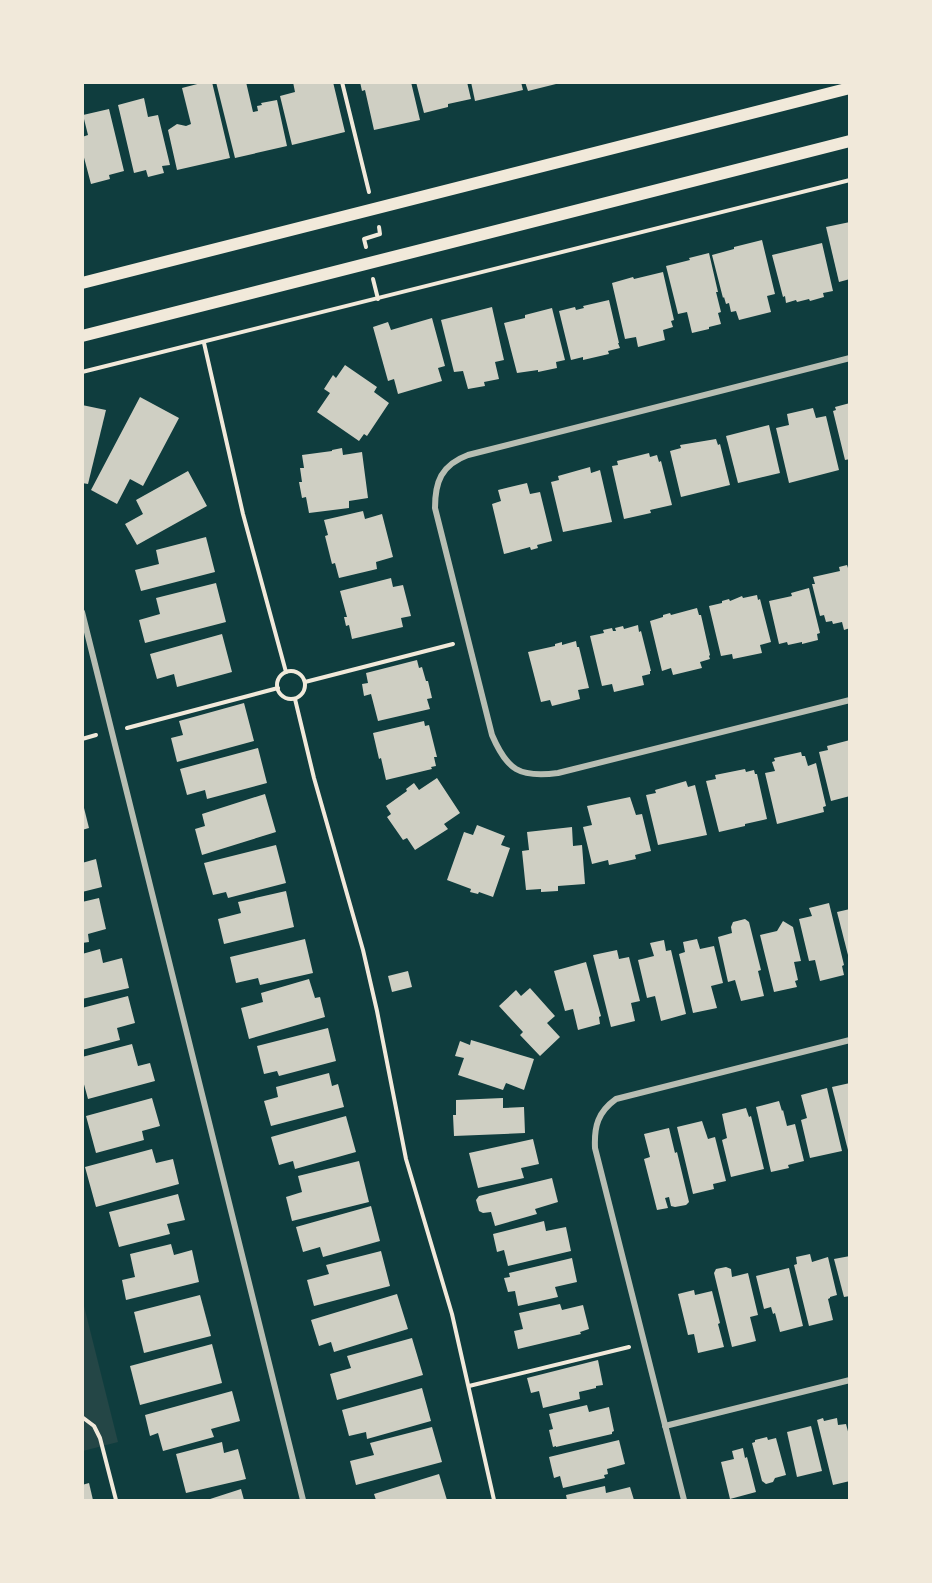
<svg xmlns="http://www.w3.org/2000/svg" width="932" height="1583" font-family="'Noto Serif',serif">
<rect width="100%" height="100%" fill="#0f3d3e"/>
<!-- green -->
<polygon fill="#244646" points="82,1298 118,1442 83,1451 82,1451"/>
<!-- building -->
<g fill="#cfcfc3">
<polygon points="205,82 212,82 230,158 177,170 168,130 177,124 186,126 191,124 182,88"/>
<polygon points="216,82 246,82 253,112 258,111 257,106 262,105 261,103 277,100 287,146 235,158"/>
<polygon points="293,82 333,82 345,132 292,145 280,96 295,92"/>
<polygon points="360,82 411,82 420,120 374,130 365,90 362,91"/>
<polygon points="416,82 467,82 471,99 448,104 448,107 424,113"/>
<polygon points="471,82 521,82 523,90 475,101"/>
<polygon points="525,82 560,82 560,83 528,91"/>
<polygon points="144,98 148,117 158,115 170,165 162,166 164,173 148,177 146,170 134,173 118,105"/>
<polygon points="109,109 124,171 109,175 110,179 91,184 82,150 82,137 88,135 83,115"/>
<polygon points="850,222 850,279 839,282 826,227"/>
<polygon points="762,240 775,294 767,296 771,312 739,320 736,311 731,312 729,303 726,304 724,297 723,298 712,255 734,249 734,247"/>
<polygon points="822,243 833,291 823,293 824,297 810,301 809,299 797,302 796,300 786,303 785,296 783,297 772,255"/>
<polygon points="709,253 718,292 716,292 721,312 718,313 721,324 709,327 709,329 692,333 687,312 678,314 666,266 690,260 689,258"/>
<polygon points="663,272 674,320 671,321 673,327 663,330 665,340 638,347 636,337 625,339 612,283 633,277 634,279"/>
<polygon points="609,300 619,343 618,343 620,348 608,351 609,354 583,360 583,357 571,360 559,311 575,307 576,310 584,308 583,306"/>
<polygon points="492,307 504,360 495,362 499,379 484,382 485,386 468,389 463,371 454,372 441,320"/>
<polygon points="552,308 565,360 556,362 557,368 538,372 538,370 517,373 504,323 525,318 525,315"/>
<polygon points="432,318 445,366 438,368 442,381 398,394 394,379 388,381 373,327 388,322 391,330"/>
<polygon points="345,365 377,387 374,392 389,403 367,436 364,434 359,441 317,412 330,393 324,389 333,375 336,378"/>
<polygon points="140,397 179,418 143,486 130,479 117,504 91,490"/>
<polygon points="850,403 850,459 845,460 833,411 836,410 835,407"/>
<polygon points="82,405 106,410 88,484 82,483"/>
<polygon points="813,408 816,418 826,416 839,470 789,483 776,428 789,425 787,414"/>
<polygon points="769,425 780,473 738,483 726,436"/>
<polygon points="716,439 718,445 720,444 730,485 681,497 670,451 681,448 680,445"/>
<polygon points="342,448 343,455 362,452 368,498 349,501 349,508 309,513 306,497 302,498 299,482 302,482 300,468 304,468 302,455 332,451 332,450"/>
<polygon points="649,453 650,457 657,455 659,462 661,461 672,505 650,510 651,513 624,519 612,466 618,465 617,461"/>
<polygon points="590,467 591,473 600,470 612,522 563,532 551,482 559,480 558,476"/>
<polygon points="188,471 207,506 137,545 125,524 143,514 136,500"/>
<polygon points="527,483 530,494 540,492 552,541 537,545 538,548 531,550 530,547 504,554 492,504 501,501 498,490"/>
<polygon points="363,511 365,519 382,514 393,557 376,562 377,569 339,578 335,563 332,564 325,536 328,535 324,520"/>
<polygon points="206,537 215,572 141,591 135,570 159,564 156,550"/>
<polygon points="847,565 848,568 850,568 850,628 844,630 842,622 833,624 832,621 826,622 824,615 820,616 812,584 815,584 813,577 840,571 839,567"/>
<polygon points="391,578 393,587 403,585 411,616 401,618 403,627 352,639 349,625 346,626 344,617 347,617 340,591"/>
<polygon points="216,583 226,622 145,643 139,620 160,614 156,598"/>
<polygon points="809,588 820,633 817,634 818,640 802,644 802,642 788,645 787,642 779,644 769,601 792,596 791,593"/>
<polygon points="757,595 758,600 760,599 771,642 760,645 762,653 733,659 732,654 721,656 709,606 722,603 722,601 729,599 730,601 742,596 743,598"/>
<polygon points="697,608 699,615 701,615 710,655 709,656 710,659 700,662 702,668 673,675 671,668 662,671 650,621 663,617 663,615 670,613 671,615"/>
<polygon points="638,625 639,632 641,631 651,671 650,671 650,674 642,676 644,685 614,692 612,684 602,686 590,636 604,633 603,630 612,628 613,631 616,631 615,628 623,626 624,629"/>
<polygon points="222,634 232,672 177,687 174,674 157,679 150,654"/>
<polygon points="576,641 577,647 579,647 589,688 578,690 580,699 552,706 550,700 541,702 528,652 555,646 555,644 562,642 562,645"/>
<polygon points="417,660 419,668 422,667 426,681 428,681 432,698 427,699 430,709 378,721 371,694 364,696 362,684 368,683 366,673"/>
<polygon points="244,703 254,741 177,762 171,738 183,735 179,721"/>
<polygon points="424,721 425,726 429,725 437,757 434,757 436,766 431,767 432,769 386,780 381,758 379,759 373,733"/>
<polygon points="850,740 850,796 831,801 819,752 828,750 827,746"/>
<polygon points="258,748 267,783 207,799 205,790 187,795 180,769"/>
<polygon points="801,752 802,756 805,756 808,766 816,763 826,806 823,807 824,812 777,824 765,773 775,771 772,762 775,761 774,758"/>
<polygon points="745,769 746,772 754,770 755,774 757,774 767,819 745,824 745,826 719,832 706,781 716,779 715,775"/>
<polygon points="437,778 460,813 444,824 448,829 415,850 407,838 403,840 387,817 391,814 386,806 407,791 406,789 414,783 419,790"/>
<polygon points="686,781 688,787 695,785 707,835 658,845 646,795 656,793 655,790"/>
<polygon points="265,794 276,832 202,855 195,829 205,826 202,814"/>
<polygon points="630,797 636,815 642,814 651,851 635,855 636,859 609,865 608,860 592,864 583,827 592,825 587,806"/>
<polygon points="83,804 89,828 82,830 82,805"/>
<polygon points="477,825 505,836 501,845 510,848 493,897 479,892 478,894 470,892 471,889 447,880 464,832 473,835"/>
<polygon points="572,827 573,846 582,845 585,884 558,886 558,891 541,892 541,889 526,890 522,851 529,850 527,832"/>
<polygon points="276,845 286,883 228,898 226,892 213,895 204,863"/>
<polygon points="96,859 102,887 82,892 82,863"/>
<polygon points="286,891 294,927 224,944 218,919 241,913 238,902"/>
<polygon points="99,898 106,929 88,934 89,942 82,943 82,902"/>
<polygon points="829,903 844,965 842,966 844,975 820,981 815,960 809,961 799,919 812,916 809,908"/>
<polygon points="850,909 850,959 849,959 837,912"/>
<polygon points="745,919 749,922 761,970 758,971 764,996 741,1001 735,980 728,982 718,937 732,933 731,927 733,922"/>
<polygon points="783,921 793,927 801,961 794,962 798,980 795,981 797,987 774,992 760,935 777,931"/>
<polygon points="305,939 313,973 260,985 258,978 236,983 230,957"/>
<polygon points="697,939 700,949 714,946 723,983 711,986 717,1008 693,1013 679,954 685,952 683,942"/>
<polygon points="664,940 666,951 671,950 686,1014 661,1021 655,996 647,998 638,960 654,956 650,943"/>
<polygon points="100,949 103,963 122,958 129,988 82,999 82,954"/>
<polygon points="617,950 619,959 629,957 640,1001 631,1003 635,1021 611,1027 593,955"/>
<polygon points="586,962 601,1016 599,1017 600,1024 578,1030 573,1009 565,1011 554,971"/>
<polygon points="408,971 412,987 392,992 388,976"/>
<polygon points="309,979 315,998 320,997 325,1017 249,1039 241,1008 263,1002 261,993"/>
<polygon points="530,988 555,1016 547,1023 560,1037 540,1056 520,1035 523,1032 499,1006 516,990 521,996"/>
<polygon points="128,996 135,1023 117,1028 120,1040 82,1050 82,1008"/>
<polygon points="328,1028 336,1061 279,1076 277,1071 264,1074 257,1046"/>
<polygon points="471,1040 534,1059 524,1090 506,1083 503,1090 458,1075 464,1058 455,1056 460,1041 470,1045"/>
<polygon points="132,1044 138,1066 150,1063 155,1081 88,1099 82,1077 82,1057"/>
<polygon points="329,1073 332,1086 338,1084 344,1107 271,1126 264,1101 278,1097 276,1087"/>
<polygon points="850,1083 850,1154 849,1154 832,1087"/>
<polygon points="827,1088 842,1151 810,1158 801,1120 807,1118 801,1095"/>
<polygon points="152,1098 160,1126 142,1131 144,1140 96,1153 86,1116"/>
<polygon points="503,1098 503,1108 524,1107 525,1133 454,1136 453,1115 456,1115 456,1100"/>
<polygon points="779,1101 782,1111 783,1110 787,1126 795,1124 804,1161 788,1165 789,1168 771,1172 756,1107"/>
<polygon points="746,1108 749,1117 751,1116 764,1169 731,1177 722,1140 727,1138 722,1114"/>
<polygon points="346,1116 356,1152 295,1169 293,1161 279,1165 271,1137"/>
<polygon points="702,1121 708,1139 715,1137 726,1181 713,1184 714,1189 693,1194 677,1127"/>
<polygon points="669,1128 675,1153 677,1152 689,1202 686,1205 675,1207 671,1206 669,1197 665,1198 668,1208 657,1210 644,1159 650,1157 644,1134"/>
<polygon points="533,1139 539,1164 521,1168 524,1178 478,1188 469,1153"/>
<polygon points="152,1149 156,1163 173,1159 179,1184 96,1207 85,1167"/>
<polygon points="359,1161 369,1202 292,1221 286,1197 302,1192 298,1176"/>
<polygon points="552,1178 558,1202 535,1209 537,1214 495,1226 491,1212 483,1213 479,1211 476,1200 479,1196"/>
<polygon points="178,1194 185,1220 167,1224 170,1234 119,1247 109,1212"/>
<polygon points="371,1206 380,1241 323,1257 320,1247 303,1252 296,1227"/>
<polygon points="544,1221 546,1231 566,1227 571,1251 508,1266 504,1250 497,1252 493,1234"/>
<polygon points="171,1244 174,1255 192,1250 199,1282 126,1300 122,1280 135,1277 130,1254"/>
<polygon points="381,1251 390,1286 314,1306 307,1280 329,1274 326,1265"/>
<polygon points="810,1254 812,1262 828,1257 837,1295 830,1297 830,1298 828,1299 833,1320 809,1326 794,1265 797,1264 796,1257"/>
<polygon points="850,1256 850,1296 844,1297 834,1259"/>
<polygon points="572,1258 577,1282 555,1287 558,1297 518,1306 515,1291 508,1292 504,1278 510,1277 509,1273"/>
<polygon points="726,1267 731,1269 732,1277 748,1273 758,1315 750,1317 756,1341 732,1347 714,1273 716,1269"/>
<polygon points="789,1268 803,1326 780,1332 775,1313 773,1314 771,1307 764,1309 756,1276"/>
<polygon points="694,1290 695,1295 712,1291 720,1323 718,1324 724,1347 698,1353 694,1334 688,1335 678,1294"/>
<polygon points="397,1294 408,1329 334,1352 331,1342 319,1346 311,1320"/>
<polygon points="200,1295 211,1336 144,1353 134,1312"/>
<polygon points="560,1304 562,1310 583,1305 589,1329 580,1332 581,1334 518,1349 514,1331 523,1329 519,1313"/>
<polygon points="412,1338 423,1375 337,1400 330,1374 351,1368 347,1356"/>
<polygon points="212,1344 222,1383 140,1405 130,1366"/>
<polygon points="598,1360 603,1385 596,1386 596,1388 579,1392 580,1399 543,1408 539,1391 531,1393 527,1378"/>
<polygon points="422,1388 431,1421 367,1439 366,1432 349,1436 342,1410"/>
<polygon points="232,1391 240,1421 211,1429 214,1437 163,1451 158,1433 150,1436 145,1415"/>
<polygon points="587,1405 589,1412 609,1407 614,1431 612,1432 612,1434 556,1447 556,1446 553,1447 549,1430 553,1429 549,1414"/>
<polygon points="823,1418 824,1421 837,1418 838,1425 846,1424 850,1439 850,1481 833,1485 817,1420"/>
<polygon points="811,1426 822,1471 797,1477 787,1432"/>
<polygon points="432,1427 442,1462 356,1485 350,1461 374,1455 370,1443"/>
<polygon points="767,1437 768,1440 776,1438 786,1475 775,1478 773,1482 766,1484 762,1481 752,1443 755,1442 755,1440"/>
<polygon points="619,1440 625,1464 607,1469 608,1474 604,1475 605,1478 563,1488 560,1476 554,1478 549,1457"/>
<polygon points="222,1442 224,1453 238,1449 246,1479 186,1493 176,1454"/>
<polygon points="743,1448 745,1458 747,1457 756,1492 730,1499 721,1462 734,1459 732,1451"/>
<polygon points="439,1474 447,1500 376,1500 374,1494"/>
<polygon points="89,1483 93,1500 82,1500 82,1485"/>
<polygon points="605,1486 606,1493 630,1487 634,1500 567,1500 566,1495"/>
<polygon points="241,1489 244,1500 207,1500"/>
</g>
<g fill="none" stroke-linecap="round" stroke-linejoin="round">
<!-- path -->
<g stroke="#f1e9da" stroke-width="4">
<polyline points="342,82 369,192"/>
<polyline points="366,247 364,239 380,234 379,227"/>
<polyline points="373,279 378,299"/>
<polyline points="204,343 243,514 286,672"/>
<polyline points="82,372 850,180"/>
<circle cx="291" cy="685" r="14"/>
<polyline points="305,682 453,644"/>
<polyline points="295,699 314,778 363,950 377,1011 406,1159 452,1314 494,1500"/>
<polyline points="127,728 278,688"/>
<polyline points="82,739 96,735"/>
<polyline points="469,1386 629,1347"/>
<polyline points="82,1417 94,1426 100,1438 116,1500"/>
</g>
<!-- minor -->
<g stroke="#b8beb3" stroke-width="6">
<path d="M850,358L468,455C441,465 435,482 435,508L492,735C507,770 519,778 558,773L850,700"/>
<polyline points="82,612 303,1500"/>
<polyline points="665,1426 850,1380"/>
<path d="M684,1500L595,1148C594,1126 598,1112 616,1099L850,1040"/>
</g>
<!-- secondary -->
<g stroke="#f1e9da" stroke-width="12">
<polyline points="82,283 850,88"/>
<polyline points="82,336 850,141"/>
</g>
</g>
<!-- border -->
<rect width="932" height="1583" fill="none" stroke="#f1e9da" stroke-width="168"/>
</svg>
